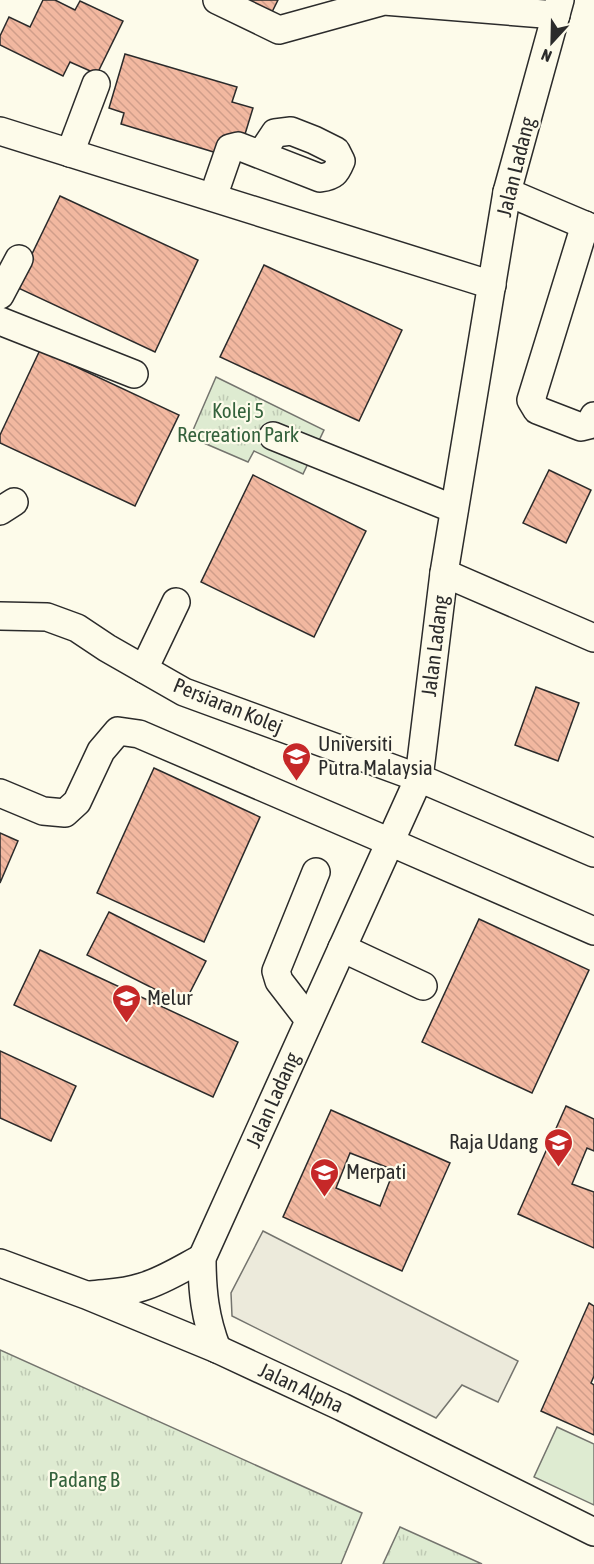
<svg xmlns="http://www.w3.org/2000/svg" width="594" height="1564" font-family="'Asap Condensed',sans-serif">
<defs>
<pattern id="park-tufts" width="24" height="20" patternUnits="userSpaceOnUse" patternTransform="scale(1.5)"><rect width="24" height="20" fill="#deebd1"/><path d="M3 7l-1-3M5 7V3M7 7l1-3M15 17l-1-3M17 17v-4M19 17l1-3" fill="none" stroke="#bfcab4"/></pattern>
<pattern id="building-back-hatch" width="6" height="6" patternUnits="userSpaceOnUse" patternTransform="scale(1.5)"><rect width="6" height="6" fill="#f2b8a0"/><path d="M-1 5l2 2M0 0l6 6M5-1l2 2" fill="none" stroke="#d09e8a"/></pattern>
</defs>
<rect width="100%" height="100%" fill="#fdfbea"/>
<!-- green -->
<polygon fill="#deebd1" stroke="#74746e" stroke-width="1.5" points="557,1427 594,1444 594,1505 534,1477"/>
<!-- park -->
<g fill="url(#park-tufts)" stroke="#74746e" stroke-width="1.5">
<polygon points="216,377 324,430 303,474 254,451 248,462 190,437"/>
<polygon points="0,1350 362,1513 341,1564 0,1564"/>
<polygon points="400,1527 482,1564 383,1564"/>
</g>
<!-- parking -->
<polygon fill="#eceadb" stroke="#74746e" stroke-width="1.5" points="263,1231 518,1361 498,1402 462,1385 436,1418 232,1316 231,1293"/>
<!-- building -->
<g fill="url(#building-back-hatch)" stroke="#2b2b2b" stroke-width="1.5" fill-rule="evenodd">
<polygon points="43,0 55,0 75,10 80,1 123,21 97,74 70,62 63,76 0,45 0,36 9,17 30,27"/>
<polygon points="248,0 278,0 272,12"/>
<polygon points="125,54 237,87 232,102 253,108 242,144 222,137 217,153 121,124 124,113 109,108"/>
<polygon points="60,196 198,260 155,352 16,287"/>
<polygon points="264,265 402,330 359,421 220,357"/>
<polygon points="40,350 179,415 135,506 0,443 0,435"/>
<polygon points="549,470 591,490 566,543 523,523"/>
<polygon points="253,475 366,531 314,637 201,582"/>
<polygon points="536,687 579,703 558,761 515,745"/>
<polygon points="154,768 260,817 204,942 97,893"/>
<polygon points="0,833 18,841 0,883"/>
<polygon points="109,912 206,961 184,1004 87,955"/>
<polygon points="479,919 589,970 532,1093 422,1042"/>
<polygon points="40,950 238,1042 213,1097 14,1005"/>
<polygon points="0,1051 76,1086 51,1141 0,1118"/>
<polygon points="566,1106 594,1119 594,1151 587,1148 572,1184 594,1192 594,1248 518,1214"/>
<path d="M331,1110L450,1163L402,1271L283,1217ZM350,1153L394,1170L380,1206L336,1188Z"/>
<polygon points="589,1303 594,1306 594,1376 591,1383 594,1385 594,1435 541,1411"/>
</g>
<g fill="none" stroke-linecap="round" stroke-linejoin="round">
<defs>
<g id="minor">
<polyline points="217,0 279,30 384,1 556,15"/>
<polyline points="0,131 492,285"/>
<polyline points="70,153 96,84"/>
<polyline points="507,192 594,229"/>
<path d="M213,197L230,148L238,146L320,178C334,176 336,173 341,161L336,151L314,140L291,131L275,133L261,154"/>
<polyline points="585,225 531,400 537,410 581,427 589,425 594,416"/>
<polyline points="0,295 19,259"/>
<polyline points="0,321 134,374"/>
<polyline points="273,436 454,509"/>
<polyline points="0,511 14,502"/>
<polyline points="444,573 594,638"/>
<polyline points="0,616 47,617 77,628 107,648 184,692 419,778 594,853"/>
<polyline points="144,669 176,602"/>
<polyline points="0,793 43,811 65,813 77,802 101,751 118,731 139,734 390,842 594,931"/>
<polyline points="342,948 423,986"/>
<polyline points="309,1020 279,981 276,971 316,872"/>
<polyline points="0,1263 86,1295 217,1349 342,1407 594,1532"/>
<path d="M91,1295C108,1293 125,1293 142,1287C163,1281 183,1268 202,1258"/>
<path d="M217,1349C205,1318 202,1291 202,1258L419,778L444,573L507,192L560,0"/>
</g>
</defs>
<!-- minor casing -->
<use href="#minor" stroke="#2b2b2b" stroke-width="30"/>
<!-- minor -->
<use href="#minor" stroke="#fdfbea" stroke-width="27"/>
</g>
<!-- icons -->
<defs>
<symbol id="university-pin" viewBox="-11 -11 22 30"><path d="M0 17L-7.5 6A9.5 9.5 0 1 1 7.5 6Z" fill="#c62828" stroke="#fdfbea"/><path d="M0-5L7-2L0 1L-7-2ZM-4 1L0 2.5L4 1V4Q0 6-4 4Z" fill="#fff"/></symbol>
</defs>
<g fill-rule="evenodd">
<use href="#university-pin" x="280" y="740" width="33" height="45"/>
<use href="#university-pin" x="110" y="982" width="33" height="45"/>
<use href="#university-pin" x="542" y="1126" width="33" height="45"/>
<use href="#university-pin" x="308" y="1156" width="33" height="45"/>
</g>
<g text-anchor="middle" stroke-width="4.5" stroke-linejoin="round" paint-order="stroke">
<!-- street labels -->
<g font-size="21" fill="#2b2b2b" stroke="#fdfbea">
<text transform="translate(516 167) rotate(-76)" y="7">Jalan Ladang</text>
<text transform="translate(435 646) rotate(-83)" y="7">Jalan Ladang</text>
<text transform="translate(228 706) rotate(22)" y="7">Persiaran Kolej</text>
<text transform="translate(273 1100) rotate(-66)" y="7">Jalan Ladang</text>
<text transform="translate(301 1388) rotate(25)" y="7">Jalan Alpha</text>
</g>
<!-- park labels -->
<g font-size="21" fill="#34623c" stroke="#fdfbea">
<text x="238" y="418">Kolej 5<tspan x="238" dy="24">Recreation Park</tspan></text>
<text x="84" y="1487">Padang B</text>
</g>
<!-- poi labels -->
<g font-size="21" fill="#2b2b2b" stroke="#fdfbea" text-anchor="start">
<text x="318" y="751">Universiti<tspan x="318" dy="24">Putra Malaysia</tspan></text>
<text x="147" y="1005">Melur</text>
<text x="538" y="1149" text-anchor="end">Raja Udang</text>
<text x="346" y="1179">Merpati</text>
</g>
</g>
<!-- north arrow -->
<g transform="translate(552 42) rotate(202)" stroke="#fdfbea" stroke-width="4.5" paint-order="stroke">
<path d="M0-4.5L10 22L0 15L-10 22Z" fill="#2b2b2b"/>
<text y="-9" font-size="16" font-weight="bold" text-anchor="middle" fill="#2b2b2b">N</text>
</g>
</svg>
